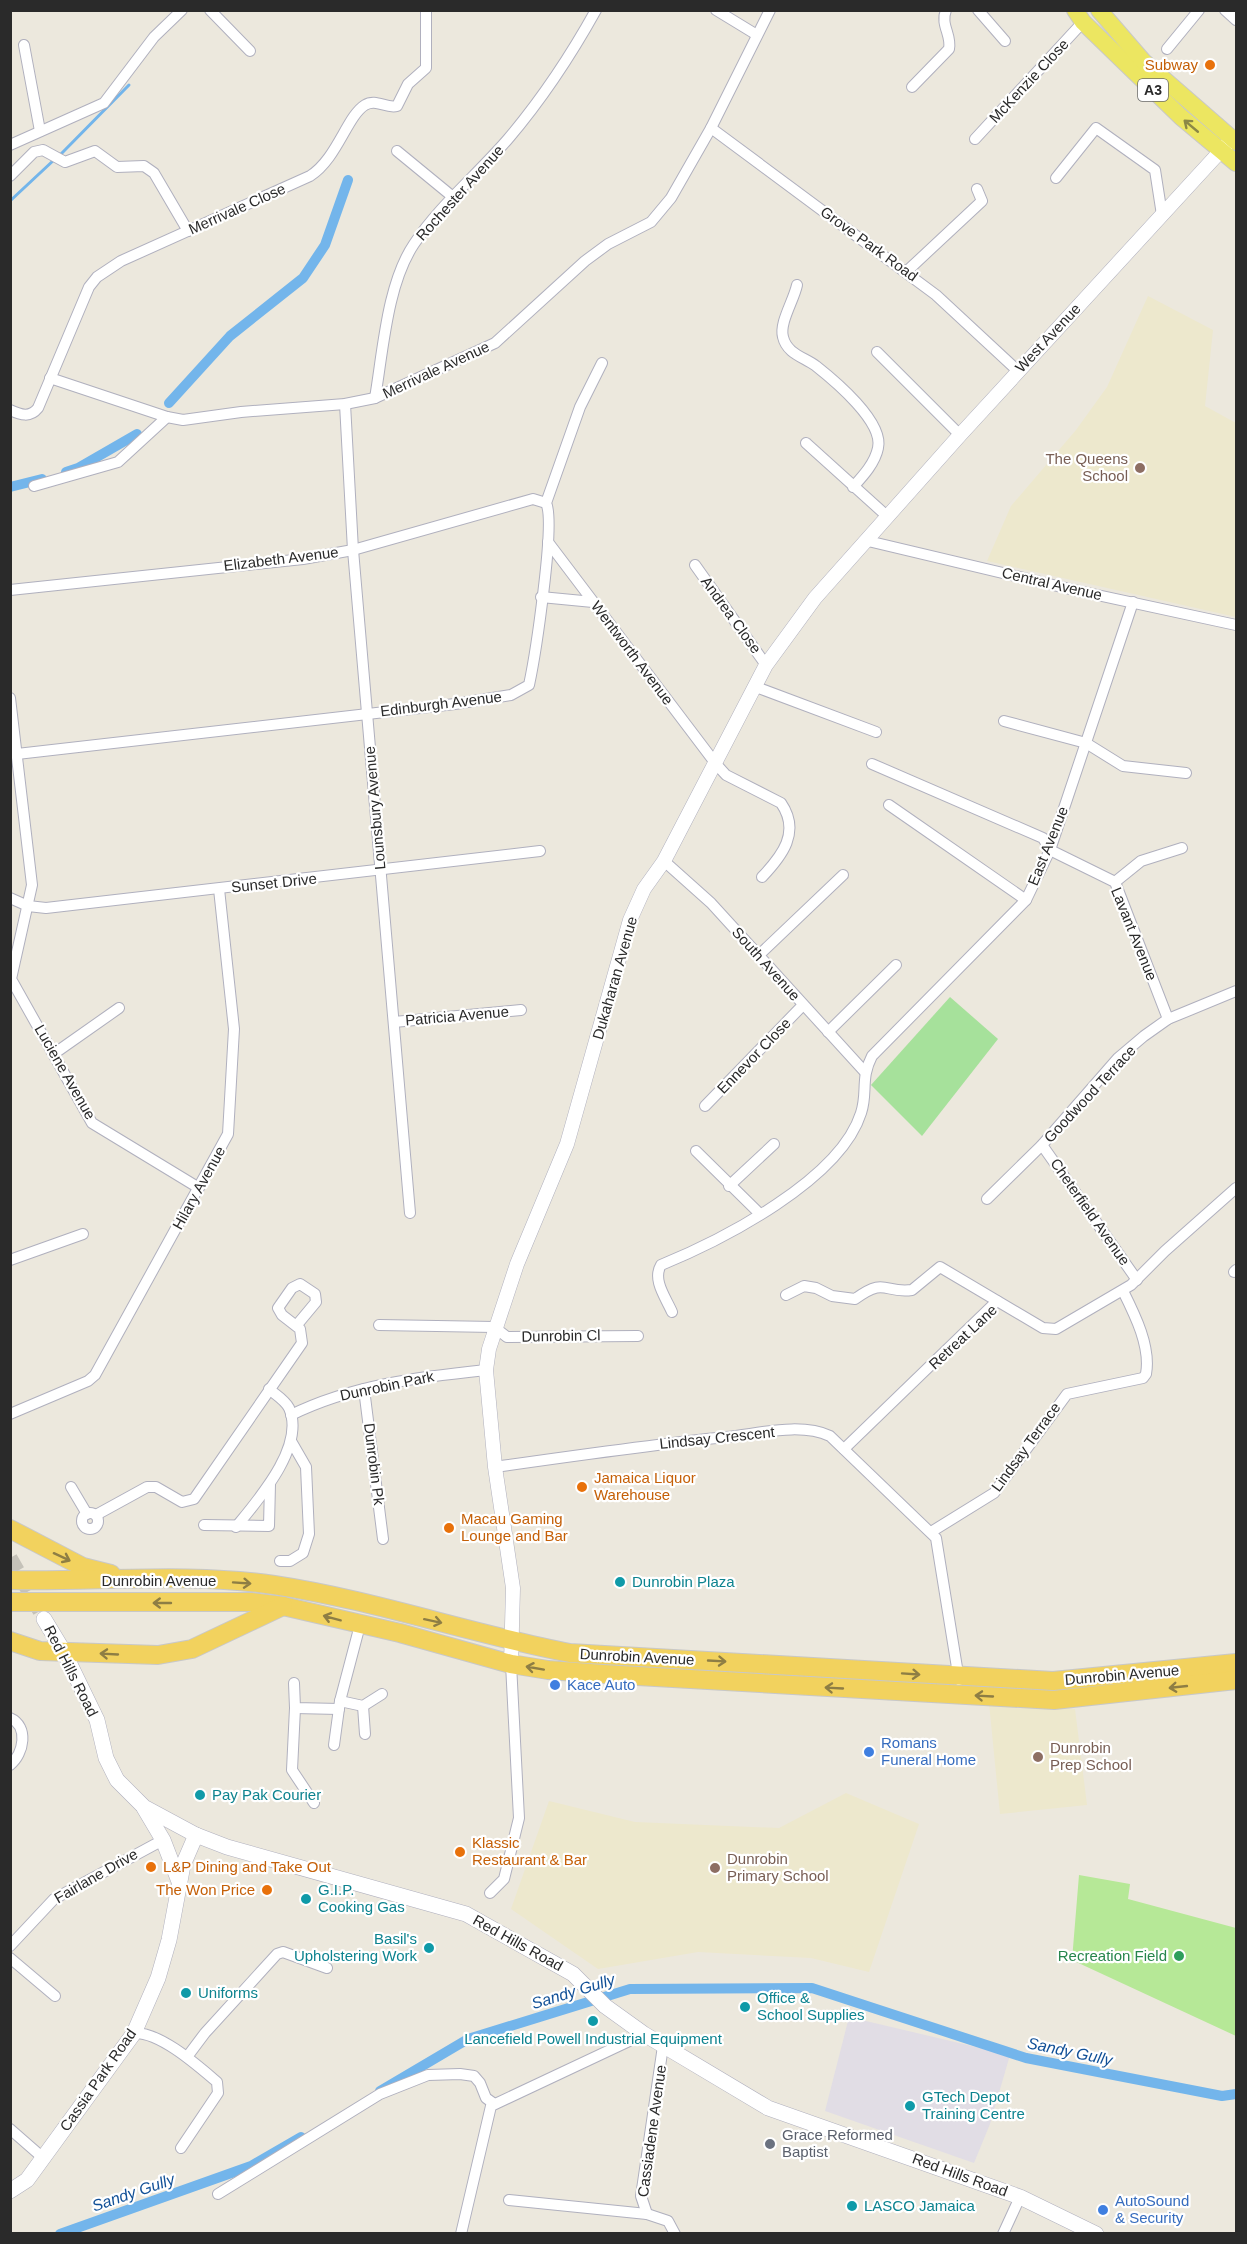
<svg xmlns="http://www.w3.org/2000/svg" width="1247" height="2244" font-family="Arial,sans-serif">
<rect width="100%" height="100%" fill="#ece8dd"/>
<!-- industrial -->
<polygon fill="#e1dde5" points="849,2017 1010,2055 990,2124 974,2163 825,2111"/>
<!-- education -->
<g fill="#ede8cd">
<polygon points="1148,296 1213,330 1205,406 1236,423 1236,617 987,561 1011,506 1076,430 1107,387"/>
<polygon points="989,1703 1075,1709 1087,1805 1000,1814"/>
<polygon points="846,1793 919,1824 869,1972 811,1958 698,1952 598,1969 511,1909 549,1801 635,1822 779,1828"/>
</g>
<!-- green -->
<polygon fill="#a6e19b" points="950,997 998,1039 922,1136 871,1085"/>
<!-- pitch -->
<polygon fill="#b6e897" points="1079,1875 1130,1884 1128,1899 1236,1928 1236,2036 1072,1960"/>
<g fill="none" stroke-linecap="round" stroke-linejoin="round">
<!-- stream -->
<g stroke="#73b5eb" stroke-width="3">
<polyline points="60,155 129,85"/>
<polyline points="10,201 55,159"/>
</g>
<!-- canal -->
<g stroke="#73b5eb" stroke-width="10">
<polyline points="169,403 230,336 303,278 325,245 348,180"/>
<polyline points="66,472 78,468 137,434"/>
<polyline points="10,487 42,479"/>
<polyline points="380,2091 468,2039 630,1989 812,1988 1026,2058 1222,2096 1236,2094"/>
<polyline points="60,2234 251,2166 301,2137"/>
</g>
<!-- secondary-tunnel -->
<polyline stroke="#c5c2b9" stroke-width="15" stroke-dasharray="15 8" stroke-linecap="butt" points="10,1558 40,1611"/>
<defs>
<g id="minor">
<polyline points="210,10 250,51"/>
<polyline points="716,10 757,35"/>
<polyline points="978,10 1005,41"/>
<polyline points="1225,10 1236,20"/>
<polyline points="24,45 40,131"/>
<polyline points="1167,49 1199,10"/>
<path d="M912,87L949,49C952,35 940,25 946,10"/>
<polyline points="711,128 936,295 1018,371"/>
<polyline points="975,139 1083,22"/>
<polyline points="10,145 104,103 154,37 182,10"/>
<polyline points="397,151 453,197"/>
<polyline points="10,176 34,152 43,150 65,162 95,151 117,167 144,166 154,173 188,231"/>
<polyline points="1056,178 1096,128 1155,170 1162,215"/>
<polyline points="906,272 982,201 977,189"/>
<path d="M797,285C794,300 779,323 783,337C787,354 804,357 816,366C835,381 884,422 878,448C875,463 863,476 853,487"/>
<polyline points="877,352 960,435"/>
<polyline points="50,378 167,417 183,420 241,412 345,404 375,398 495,343 585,261 608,244 651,222 671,198 711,128 770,10"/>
<path d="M375,398C383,351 387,284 414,244C440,205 478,174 508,139C542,99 571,55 596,10"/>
<polyline points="345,404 353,550 410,1213"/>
<path d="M10,410C21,415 30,418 38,408L89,287L97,277L121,261L310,176C337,159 347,116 365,105C376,98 386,109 397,106L408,84L426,68V10"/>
<polyline points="806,443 888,517"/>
<polyline points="34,486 118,462 167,417"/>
<polyline points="868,541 1074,590 1236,625"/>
<path d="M548,542L716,764L726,775L781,803C801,832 782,856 762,877"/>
<polyline points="695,565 766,665"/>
<polyline points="10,590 303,559 353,550 533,499 546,503"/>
<polyline points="541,597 593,602"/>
<polyline points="756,687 876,732"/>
<polyline points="10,698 32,885 11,979 92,1123 199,1188"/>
<polyline points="1004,721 1086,743 1123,766 1186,773"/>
<path d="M17,754L455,704L511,695L529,685C535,657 556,522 546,503L580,407L602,363"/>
<polyline points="872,764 1043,838 1050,850 1115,882 1168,1019"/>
<polyline points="889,805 1026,900"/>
<polyline points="664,861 711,903 864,1071"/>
<polyline points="1115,882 1141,861 1182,848"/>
<polyline points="10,898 28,906 46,908 540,851"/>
<polyline points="758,956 843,875"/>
<polyline points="394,1022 521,1010"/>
<polyline points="828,1032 896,965"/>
<polyline points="55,1053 119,1008"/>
<polyline points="705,1106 803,1005"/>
<polyline points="1042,1145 1137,1280"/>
<polyline points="696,1151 760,1214"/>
<polyline points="729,1186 774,1144"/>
<polyline points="987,1199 1042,1145 1118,1058 1144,1036 1168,1019 1236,991"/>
<polyline points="10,1260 83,1234"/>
<polyline points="1234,1272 1236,1270"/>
<path d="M786,1295L804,1286L816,1288L832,1296L855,1299C886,1276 884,1294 912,1290L940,1267L1043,1328L1056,1329L1131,1285L1165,1251L1236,1188"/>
<path d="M672,1312C666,1298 652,1280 661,1265C722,1240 840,1180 861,1113C868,1092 860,1079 872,1056L1026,900L1050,850L1133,602"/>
<polyline points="379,1325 494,1327 507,1337 638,1336"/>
<polyline points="364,1389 383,1539"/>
<polyline points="10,1414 88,1381 95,1375 228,1134 234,1029 219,889"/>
<path d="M291,1415C352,1385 419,1377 486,1370"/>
<polyline points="844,1449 997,1301"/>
<path d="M495,1467C572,1456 649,1445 726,1437C758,1434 800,1422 830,1436L936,1538L959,1680"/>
<polyline points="71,1487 87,1514"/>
<circle cx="90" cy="1521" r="8"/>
<polyline points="96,1515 147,1487 156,1487 182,1502 194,1499 302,1343 300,1329 282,1315 278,1308 292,1288 300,1284 315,1294 316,1302 296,1326"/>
<polyline points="204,1525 269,1526 270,1484"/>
<path d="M236,1527C258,1500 306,1446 289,1408C285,1400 276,1395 269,1389"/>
<path d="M931,1532L994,1493L1067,1394L1143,1378L1146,1374C1151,1347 1135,1315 1123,1291"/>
<polyline points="280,1561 290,1561 303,1553 309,1534 306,1467 291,1441"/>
<polyline points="294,1683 295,1708 339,1709"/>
<polyline points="340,1701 363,1706 382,1694"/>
<polyline points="363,1706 365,1734"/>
<polyline points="295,1708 292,1770 314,1803"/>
<path d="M10,1718C29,1726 24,1754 10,1765"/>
<polyline points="334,1745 340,1701 360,1625"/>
<polyline points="490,1893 504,1879 519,1818 511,1664"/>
<polyline points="10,1946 54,1899 163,1840"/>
<polyline points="10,1958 55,1996"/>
<path d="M134,2033C160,2032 197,2065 217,2082L218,2093L181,2148"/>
<polyline points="187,2057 205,2033 277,1954 283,1952 327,1968"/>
<polyline points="10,2129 42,2157"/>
<polyline points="218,2194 380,2094 428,2075 460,2074 474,2076 480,2083 486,2098 493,2103"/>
<polyline points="509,2200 647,2214 668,2221 675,2234"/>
<polyline points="647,2214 641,2196 663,2046"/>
<polyline points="461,2234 491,2106 644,2034"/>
<polyline points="1003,2234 1020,2197"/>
</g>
<polyline id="tertiary" points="511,1664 513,1588 495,1467 486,1370 489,1349 517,1264 567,1144 630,920 644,889 664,861 766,665 815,598 960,435 1228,143"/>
<g id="secondary">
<polyline points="44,1619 64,1652 97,1720 106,1758 117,1780 144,1807 196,1835 227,1847 466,1914 573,1974 605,2006 644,2034 768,2108 1020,2197 1096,2234"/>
<polyline points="144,1808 163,1840 180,1884"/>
<polyline points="10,2191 27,2180 134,2033 158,1978 169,1940 183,1865 196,1835"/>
</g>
<g id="primary">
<polyline points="1075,10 1083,22 1181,117 1236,163"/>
<polyline points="1099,10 1143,61 1236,142"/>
</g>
<g id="trunk">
<polyline points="10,1529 83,1567 111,1574"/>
<path d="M10,1580C95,1582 190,1572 274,1585C374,1600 471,1634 570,1653L1053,1681L1236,1663"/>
<polyline points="10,1602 251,1602 283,1606 400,1633 511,1664 548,1670 603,1674 1054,1700 1236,1680"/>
<polyline points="10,1641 40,1651 158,1655 192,1649 283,1606"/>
</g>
</defs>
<!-- minor casing -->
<use href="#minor" stroke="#b0b0be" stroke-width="12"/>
<!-- tertiary casing -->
<use href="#tertiary" stroke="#b0b0be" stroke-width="15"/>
<!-- secondary casing -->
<use href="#secondary" stroke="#b0b0be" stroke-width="16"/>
<!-- primary casing -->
<use href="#primary" stroke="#c8c8c8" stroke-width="18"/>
<!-- trunk casing -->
<use href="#trunk" stroke="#c8c8c8" stroke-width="20"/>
<!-- minor -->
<use href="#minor" stroke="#fff" stroke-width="10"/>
<!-- tertiary -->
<use href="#tertiary" stroke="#fff" stroke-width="14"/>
<!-- secondary -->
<use href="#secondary" stroke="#fff" stroke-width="15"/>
<!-- primary -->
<use href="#primary" stroke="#ece661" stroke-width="16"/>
<!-- trunk -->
<use href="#trunk" stroke="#f2d25e" stroke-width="18"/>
</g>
<!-- one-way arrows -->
<defs><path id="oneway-shaft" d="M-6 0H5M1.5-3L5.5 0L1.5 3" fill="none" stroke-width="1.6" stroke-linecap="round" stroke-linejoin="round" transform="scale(1.5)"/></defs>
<use stroke="#8b8846" href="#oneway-shaft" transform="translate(1191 126) rotate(-140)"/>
<g stroke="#8e7e44">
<use href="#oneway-shaft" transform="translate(62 1557) rotate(25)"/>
<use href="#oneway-shaft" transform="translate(242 1583) rotate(4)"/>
<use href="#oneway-shaft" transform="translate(162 1603) rotate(180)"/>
<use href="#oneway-shaft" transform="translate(332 1618) rotate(-165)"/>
<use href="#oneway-shaft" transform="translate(433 1621) rotate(12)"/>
<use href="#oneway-shaft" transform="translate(109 1654) rotate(-177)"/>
<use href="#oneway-shaft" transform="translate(717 1661) rotate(3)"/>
<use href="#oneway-shaft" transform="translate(535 1668) rotate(-170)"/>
<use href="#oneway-shaft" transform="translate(911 1674) rotate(4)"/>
<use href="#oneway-shaft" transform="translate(1178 1687) rotate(174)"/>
<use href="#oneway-shaft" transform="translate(834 1688) rotate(-177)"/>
<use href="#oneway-shaft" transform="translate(984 1696) rotate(-177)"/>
</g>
<!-- markers -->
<g fill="#e8710a" stroke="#fff" stroke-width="2">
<circle cx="1210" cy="65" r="6"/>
<circle cx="582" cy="1487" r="6"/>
<circle cx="449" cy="1528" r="6"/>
<circle cx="460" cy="1852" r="6"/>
<circle cx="151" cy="1867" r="6"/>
<circle cx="267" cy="1890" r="6"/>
</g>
<g fill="#8d6e63" stroke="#fff" stroke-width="2">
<circle cx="1140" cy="468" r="6"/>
<circle cx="1038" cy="1757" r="6"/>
<circle cx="715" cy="1868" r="6"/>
</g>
<g fill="#0f9aa8" stroke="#fff" stroke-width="2">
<circle cx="620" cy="1582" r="6"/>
<circle cx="200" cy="1795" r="6"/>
<circle cx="306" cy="1899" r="6"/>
<circle cx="429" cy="1948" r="6"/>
<circle cx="186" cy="1993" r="6"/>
<circle cx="745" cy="2007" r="6"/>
<circle cx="593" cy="2021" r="6"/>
<circle cx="910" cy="2106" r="6"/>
<circle cx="852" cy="2206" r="6"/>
</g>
<g fill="#3f7fe0" stroke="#fff" stroke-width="2">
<circle cx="555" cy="1685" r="6"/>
<circle cx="869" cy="1752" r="6"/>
<circle cx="1103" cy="2210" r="6"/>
</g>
<circle fill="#2e9e5b" stroke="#fff" stroke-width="2" cx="1179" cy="1956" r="6"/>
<circle fill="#6b7280" stroke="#fff" stroke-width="2" cx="770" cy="2144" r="6"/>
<g text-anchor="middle" stroke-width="4.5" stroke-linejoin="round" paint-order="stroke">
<!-- shield labels -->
<rect fill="#fff" stroke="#6a6a6a" stroke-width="1.5" x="1138" y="79" width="30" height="22" rx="4.5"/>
<g font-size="14" font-weight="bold" fill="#2a2a2a">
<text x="1153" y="95">A3</text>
</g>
<!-- food labels -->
<g font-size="15" fill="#c56008" stroke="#fff" text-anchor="start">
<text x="1198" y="70" text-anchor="end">Subway</text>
<text x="594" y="1483">Jamaica Liquor<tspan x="594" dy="17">Warehouse</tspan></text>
<text x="461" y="1524">Macau Gaming<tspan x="461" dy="17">Lounge and Bar</tspan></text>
<text x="472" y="1848">Klassic<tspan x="472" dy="17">Restaurant &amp; Bar</tspan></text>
<text x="163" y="1872">L&amp;P Dining and Take Out</text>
<text x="255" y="1895" text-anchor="end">The Won Price</text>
</g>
<!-- street labels -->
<g font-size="15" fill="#2a2a2a" stroke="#fff">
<text transform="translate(1029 81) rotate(-47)" y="5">McKenzie Close</text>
<text transform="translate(460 193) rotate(-48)" y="5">Rochester Avenue</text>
<text transform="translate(237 209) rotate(-24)" y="5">Merrivale Close</text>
<text transform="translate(869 244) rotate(36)" y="5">Grove Park Road</text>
<text transform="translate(1048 338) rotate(-47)" y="5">West Avenue</text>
<text transform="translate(436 370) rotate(-25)" y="5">Merrivale Avenue</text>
<text transform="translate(281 559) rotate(-7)" y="5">Elizabeth Avenue</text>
<text transform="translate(1052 584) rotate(13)" y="5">Central Avenue</text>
<text transform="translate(731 615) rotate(54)" y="5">Andrea Close</text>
<text transform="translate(632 653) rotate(53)" y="5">Wentworth Avenue</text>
<text transform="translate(441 704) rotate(-7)" y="5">Edinburgh Avenue</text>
<text transform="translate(375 808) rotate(-95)" y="5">Lounsbury Avenue</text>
<text transform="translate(1048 846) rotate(-68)" y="5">East Avenue</text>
<text transform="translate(274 883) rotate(-6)" y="5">Sunset Drive</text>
<text transform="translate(1134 934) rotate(68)" y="5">Lavant Avenue</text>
<text transform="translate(766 964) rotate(48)" y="5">South Avenue</text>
<text transform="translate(615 978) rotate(-74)" y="5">Dukaharan Avenue</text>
<text transform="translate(457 1016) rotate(-5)" y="5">Patricia Avenue</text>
<text transform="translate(754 1056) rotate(-46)" y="5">Ennevor Close</text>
<text transform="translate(65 1072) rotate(60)" y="5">Luciene Avenue</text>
<text transform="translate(1090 1094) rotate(-47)" y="5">Goodwood Terrace</text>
<text transform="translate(199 1188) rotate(-61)" y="5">Hilary Avenue</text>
<text transform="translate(1090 1212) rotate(55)" y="5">Cheterfield Avenue</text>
<text transform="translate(561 1336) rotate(-1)" y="5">Dunrobin Cl</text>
<text transform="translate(963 1337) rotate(-43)" y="5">Retreat Lane</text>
<text transform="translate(387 1386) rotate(-12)" y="5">Dunrobin Park</text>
<text transform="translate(717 1438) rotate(-6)" y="5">Lindsay Crescent</text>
<text transform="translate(1026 1447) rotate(-54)" y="5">Lindsay Terrace</text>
<text transform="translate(374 1464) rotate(83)" y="5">Dunrobin Pk</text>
<text x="159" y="1586">Dunrobin Avenue</text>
<text transform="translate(637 1657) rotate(3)" y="5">Dunrobin Avenue</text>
<text transform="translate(71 1671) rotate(63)" y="5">Red Hills Road</text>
<text transform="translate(1122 1675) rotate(-5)" y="5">Dunrobin Avenue</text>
<text transform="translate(96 1876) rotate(-30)" y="5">Fairlane Drive</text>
<text transform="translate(518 1943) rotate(29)" y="5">Red Hills Road</text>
<text transform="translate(98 2080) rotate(-55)" y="5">Cassia Park Road</text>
<text transform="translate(652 2131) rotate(-82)" y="5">Cassiadene Avenue</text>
<text transform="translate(960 2175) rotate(20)" y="5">Red Hills Road</text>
</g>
<!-- education labels -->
<g font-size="15" fill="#785e54" stroke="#fff" text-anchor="start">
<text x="1128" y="464" text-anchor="end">The Queens<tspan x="1128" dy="17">School</tspan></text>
<text x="1050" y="1753">Dunrobin<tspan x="1050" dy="17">Prep School</tspan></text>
<text x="727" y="1864">Dunrobin<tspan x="727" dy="17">Primary School</tspan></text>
</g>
<!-- culture labels -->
<g font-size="15" fill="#0d838f" stroke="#fff" text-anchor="start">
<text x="632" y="1587">Dunrobin Plaza</text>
<text x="212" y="1800">Pay Pak Courier</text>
<text x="318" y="1895">G.I.P.<tspan x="318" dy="17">Cooking Gas</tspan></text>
<text x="417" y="1944" text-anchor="end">Basil's<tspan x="417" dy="17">Upholstering Work</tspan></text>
<text x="198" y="1998">Uniforms</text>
<text x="757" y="2003">Office &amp;<tspan x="757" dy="17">School Supplies</tspan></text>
<text x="593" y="2044" text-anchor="middle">Lancefield Powell Industrial Equipment</text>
<text x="922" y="2102">GTech Depot<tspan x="922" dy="17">Training Centre</tspan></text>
<text x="864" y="2211">LASCO Jamaica</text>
</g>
<!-- shop labels -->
<g font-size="15" fill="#366cbe" stroke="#fff" text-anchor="start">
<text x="567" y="1690">Kace Auto</text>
<text x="881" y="1748">Romans<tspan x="881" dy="17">Funeral Home</tspan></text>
<text x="1115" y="2206">AutoSound<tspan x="1115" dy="17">&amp; Security</tspan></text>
</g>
<!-- leisure labels -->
<g font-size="15" fill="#27864d" stroke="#fff" text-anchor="end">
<text x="1167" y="1961">Recreation Field</text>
</g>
<!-- worship labels -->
<g font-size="15" fill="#5b616d" stroke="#fff" text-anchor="start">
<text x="782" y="2140">Grace Reformed<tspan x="782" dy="17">Baptist</tspan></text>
</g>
<!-- water labels -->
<g font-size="16" font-style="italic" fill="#115097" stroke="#fff">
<text transform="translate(573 1991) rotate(-17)" y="6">Sandy Gully</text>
<text transform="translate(1070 2051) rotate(12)" y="6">Sandy Gully</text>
<text transform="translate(133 2192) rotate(-19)" y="6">Sandy Gully</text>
</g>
</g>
<!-- border -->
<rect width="1247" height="2244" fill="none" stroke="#2a2a2a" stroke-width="24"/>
</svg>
